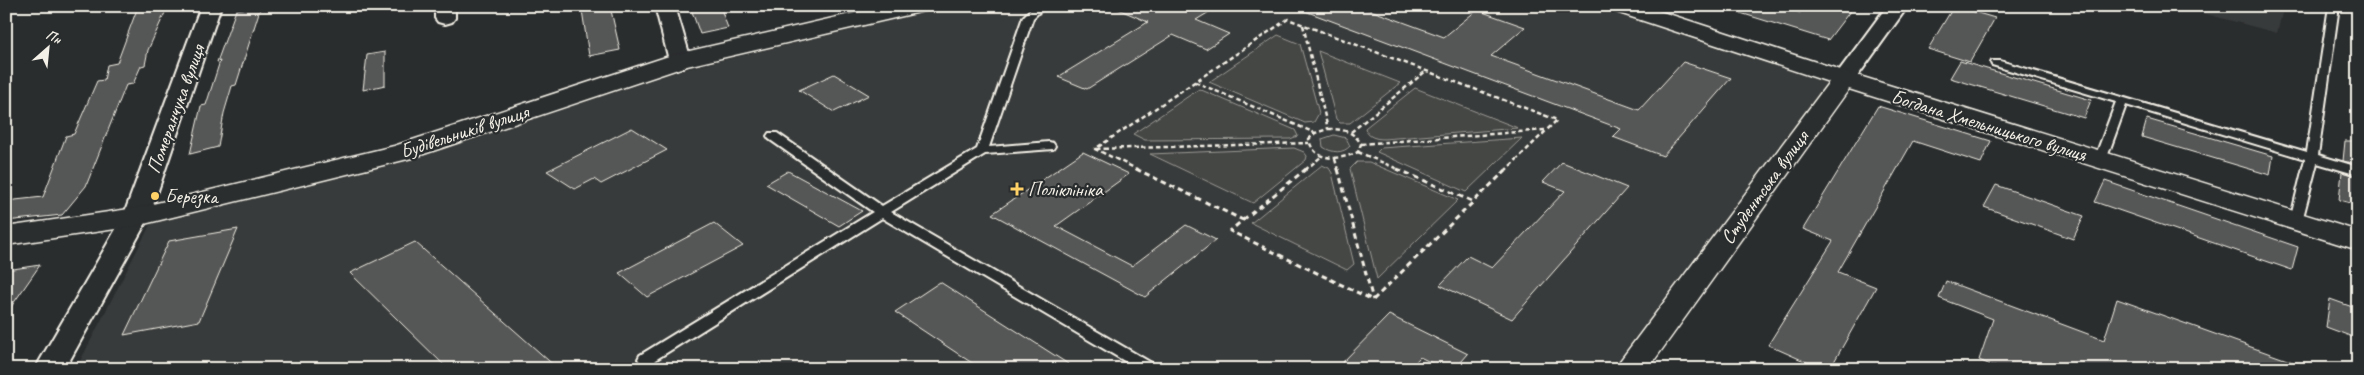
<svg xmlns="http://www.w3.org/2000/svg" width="2364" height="375" font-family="Caveat,sans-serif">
<rect width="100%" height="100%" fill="#2a2d2e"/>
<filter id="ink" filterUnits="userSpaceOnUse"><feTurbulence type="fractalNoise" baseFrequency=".02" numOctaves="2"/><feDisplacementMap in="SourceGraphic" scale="10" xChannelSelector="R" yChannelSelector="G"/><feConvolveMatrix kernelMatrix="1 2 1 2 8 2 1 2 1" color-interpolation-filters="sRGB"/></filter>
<g filter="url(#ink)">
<!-- built -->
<g fill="#373a3a">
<polygon points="950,6 1601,6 1835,80 1619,369 76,369 151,223 411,155 557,111 685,69"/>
<polygon points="2176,6 2284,6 2277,33"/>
</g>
<!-- green -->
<g fill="#444645" stroke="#9c9c96">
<polygon points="1278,35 1300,44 1319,113 1314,122 1305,123 1209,82"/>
<polygon points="1318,51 1400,83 1350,123 1340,123 1336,119"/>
<path d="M1415,88L1518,128L1384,139C1376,139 1367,137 1365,128Z"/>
<polygon points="1199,89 1295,130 1298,136 1290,139 1145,140 1133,134"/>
<path d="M1334,135L1346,138L1350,146C1343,154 1332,153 1323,147L1322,139Z"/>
<polygon points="1522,138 1466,192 1377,152 1381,148"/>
<polygon points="1294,148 1304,152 1307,156 1306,160 1253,203 1150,154"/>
<polygon points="1357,162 1369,162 1458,200 1377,279 1350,169"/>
<polygon points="1322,165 1329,168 1332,173 1354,264 1347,270 1251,223"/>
</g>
<!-- building -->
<g fill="#555756" stroke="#f4f1e8">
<polygon points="156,6 168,6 148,50 145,65 141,66 133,84 126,85 86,186 62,215 6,221 6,201 43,197 66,136 74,134 97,81 104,80 107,65 117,63 137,9"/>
<polygon points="261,6 236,85 232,86 224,113 218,147 190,154 201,106 206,105 220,61 217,62 236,10"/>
<polygon points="610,6 620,50 589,56 582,10"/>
<polygon points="690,6 720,6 728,28 700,34"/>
<polygon points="1111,6 1219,6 1196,20 1229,34 1206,49 1173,35 1087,89 1058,77 1148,22"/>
<polygon points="1297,6 1359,6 1444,37 1477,10 1525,27 1491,56 1639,110 1683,62 1731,78 1663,156 1613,137 1621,129 1297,8"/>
<polygon points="1735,6 1779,6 1800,13 1805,6 1854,6 1828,40 1734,11"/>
<polygon points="1954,6 1995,18 1970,62 1928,49"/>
<polygon points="385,52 385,85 363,90 367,55"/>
<polygon points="1960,61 2091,100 2084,118 1950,78"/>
<polygon points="834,74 869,95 834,112 799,90"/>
<polygon points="1878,106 1991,141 1981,163 1913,141 1838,272 1876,287 1830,369 1822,369 1768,345 1833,241 1803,229"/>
<polygon points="2147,119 2273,156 2270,175 2142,137"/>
<polygon points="632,128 667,150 601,184 594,179 575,189 547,171"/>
<polygon points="2345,141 2358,141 2358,165 2343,161"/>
<polygon points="1083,152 1129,174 1056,226 1132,266 1186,225 1216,240 1145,297 992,214"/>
<polygon points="1562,162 1627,188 1512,319 1440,285 1468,256 1492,268 1565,191 1543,182"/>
<polygon points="788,171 862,211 839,226 766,184"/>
<polygon points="2342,172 2358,177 2358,205 2339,200"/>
<polygon points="2105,181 2298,247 2292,270 2095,202"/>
<polygon points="1996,185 2084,216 2073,239 1984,207"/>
<polygon points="714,223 743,246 647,297 619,273"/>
<polygon points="238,229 199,321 124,335 169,241"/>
<polygon points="415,242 558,369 448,369 350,273"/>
<polygon points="40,265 6,314 6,270"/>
<polygon points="1946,281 2104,340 2117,299 2304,366 2303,369 2000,369 1979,360 1993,319 1939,298"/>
<polygon points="940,282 1076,369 981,369 895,312"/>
<polygon points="2330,299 2358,309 2358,339 2326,327"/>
<polygon points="1389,315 1468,354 1455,369 1444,369 1420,357 1409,369 1336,369"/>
</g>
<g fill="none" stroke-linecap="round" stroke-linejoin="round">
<defs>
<g id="service">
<polygon points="1034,6 1045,6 1033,18 989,147 1049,142 1053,143 1055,146 1053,149 985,154 891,212 1155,365 1157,369 1138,369 882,218 655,360 662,369 646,369 638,359 640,355 873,212 769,139 767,136 769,133 777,133 882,206 977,149 1023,17"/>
<polygon points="2329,6 2339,6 2318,155 2358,167 2358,175 2317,163 2302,221 2296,225 2290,221 2305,159 2126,105 2106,160 2104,163 2096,163 2094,160 2116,102 1992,65 1991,63 1992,61 2000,61 2307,152"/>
</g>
<g id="minor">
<polygon points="201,6 221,6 149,217 65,369 35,369 123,217"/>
<polygon points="435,6 455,6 455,18 452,22 445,24 438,22 435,18"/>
<polygon points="655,6 675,6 691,60 688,65 680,67 672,65 669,60"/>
<polygon points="1887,6 1908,6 1852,84 1844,86 1836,84 1833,79"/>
</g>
<g id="tertiary">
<polygon points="885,6 927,6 924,11 916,13 687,66 412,158 136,226 6,245 6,227 136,208 394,146 672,55"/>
<polygon points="1610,6 1644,6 1853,74 2358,231 2358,250 1849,89 1648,369 1614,369 1829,82 1613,11"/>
</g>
</defs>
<!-- service casing -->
<use href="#service" stroke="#f4f1e8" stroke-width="4"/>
<!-- minor casing -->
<use href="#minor" stroke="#f4f1e8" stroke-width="4"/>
<!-- tertiary casing -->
<use href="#tertiary" stroke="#f4f1e8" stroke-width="3"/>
<!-- path-far1 -->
<g stroke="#f4f1e8" stroke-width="2.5" stroke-dasharray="4.5 3" stroke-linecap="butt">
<polyline points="1303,25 1328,129"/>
<polyline points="1195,82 1315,133"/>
<path d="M1328,129C1342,129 1354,131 1361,144L1358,152C1341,160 1313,163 1309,139L1315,133Z"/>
<polyline points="1351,132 1426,71"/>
<polyline points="1361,144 1545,130"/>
<polyline points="1096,149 1309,143"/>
<polyline points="1358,152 1400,170"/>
<polyline points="1335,159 1338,170"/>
<polyline points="1139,170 1095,149 1288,19 1557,120 1506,170"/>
<polyline points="1305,170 1322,156"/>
</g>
<!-- path -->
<g stroke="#f4f1e8" stroke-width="3" stroke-dasharray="5.5 4" stroke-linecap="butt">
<polyline points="1136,169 1243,220 1230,231 1373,300 1507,169"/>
<polyline points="1338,169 1373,300"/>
<polyline points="1397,169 1474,202"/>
<polyline points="1243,220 1306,169"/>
</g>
<!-- service -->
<use href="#service" fill="#2a2d2e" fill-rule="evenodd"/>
<!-- minor -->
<use href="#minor" fill="#2a2d2e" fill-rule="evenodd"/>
<!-- tertiary -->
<use href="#tertiary" fill="#2a2d2e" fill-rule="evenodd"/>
</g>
</g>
<!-- markers -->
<g fill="#ffd166" stroke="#2a2d2e" stroke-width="2">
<path d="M1014.5 181.5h5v5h5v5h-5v5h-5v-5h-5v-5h5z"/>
<circle cx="155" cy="196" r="5"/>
</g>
<g text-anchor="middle" stroke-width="4.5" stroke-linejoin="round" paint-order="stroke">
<!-- street labels -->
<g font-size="20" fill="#f4f1e8" stroke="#2a2d2e">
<text transform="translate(175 109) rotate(-70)" y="7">Померанчука вулиця</text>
<text transform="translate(1989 125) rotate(17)" y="7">Богдана Хмельницького вулиця</text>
<text transform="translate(464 131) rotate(-18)" y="7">Будівельників вулиця</text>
<text transform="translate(1764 187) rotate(-54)" y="7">Студентська вулиця</text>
</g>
<!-- poi labels -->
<g font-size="20" fill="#f4f1e8" stroke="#2a2d2e" text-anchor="start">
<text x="1028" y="196">Поліклініка</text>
<text x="165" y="203">Березка</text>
</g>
</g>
<!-- margin -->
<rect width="2364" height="375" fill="none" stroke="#2a2d2e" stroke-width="25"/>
<rect x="12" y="12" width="2339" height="350" fill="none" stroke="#f4f1e8" stroke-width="2" filter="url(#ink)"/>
<!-- north arrow -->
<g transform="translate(48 48) rotate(27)" stroke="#2a2d2e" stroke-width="4" paint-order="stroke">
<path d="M0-4L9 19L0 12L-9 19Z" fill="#f4f1e8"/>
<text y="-8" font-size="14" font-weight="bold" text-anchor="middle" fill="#f4f1e8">Пн</text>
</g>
</svg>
